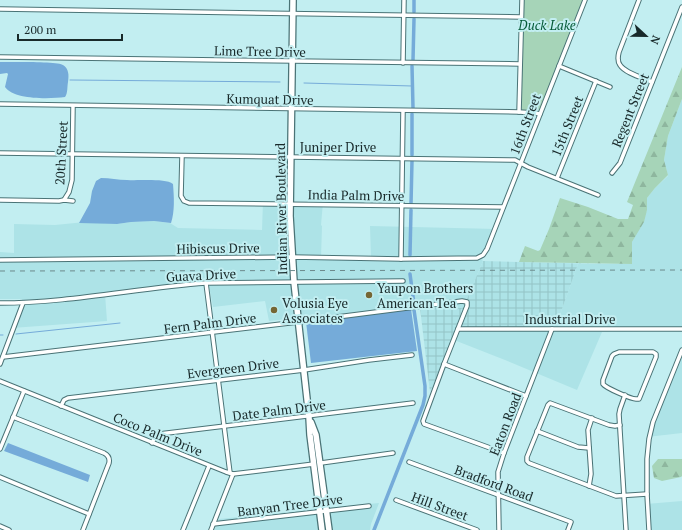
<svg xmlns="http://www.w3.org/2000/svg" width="682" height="530" font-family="'PT Serif',serif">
<defs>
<pattern id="industrial-grid" width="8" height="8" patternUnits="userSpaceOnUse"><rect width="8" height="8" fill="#ade3e7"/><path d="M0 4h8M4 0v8" fill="none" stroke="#94c3c6"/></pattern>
<pattern id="forest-firs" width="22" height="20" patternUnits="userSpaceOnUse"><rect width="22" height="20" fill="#a6d4b8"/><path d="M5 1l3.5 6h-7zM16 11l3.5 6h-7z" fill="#8eb69e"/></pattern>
</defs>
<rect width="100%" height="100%" fill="#c2eef1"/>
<!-- built -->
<g fill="#ade3e7">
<polygon points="682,99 682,330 602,332 577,390 505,360 454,340 459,327 556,326 578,264 632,264 632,242 637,232 647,210 647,198 655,188 668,176 664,160 668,136"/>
<polygon points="263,202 288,202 296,318 269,321 265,301 213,307 208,281 105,294 107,321 12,328 22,299 0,299 0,252 14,253 14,224 55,225 85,222 117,224 131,222 154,221 170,223 178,228 262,230"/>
<polygon points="292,202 323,202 321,225 322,226 321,258 371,257 370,226 497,229 482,260 483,261 463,308 420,308 306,322 305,317 300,317 296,282 292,216"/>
<polygon points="682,347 682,433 647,437 666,390"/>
<polygon points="682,501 682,530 648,530 646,504"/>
<polygon points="379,503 371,524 370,530 331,530 329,508"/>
<polygon points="317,509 320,530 214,530 219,519"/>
</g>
<!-- industrial -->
<polygon fill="url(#industrial-grid)" points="483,261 601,264 578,264 556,326 459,327 430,392 420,308 463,308"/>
<!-- forest -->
<g fill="url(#forest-firs)">
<polygon points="682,67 682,99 668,136 664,160 668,175 655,188 647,198 647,210 644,222 632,242 632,264 519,262 525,246 538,251 540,250 549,229 560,198 588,207 618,219 628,219 633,205 627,202"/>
<polygon points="658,459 682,459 682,476 681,477 662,481 654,478 652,466"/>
</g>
<!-- park -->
<path fill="#a6d4b8" d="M523,0H583L540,109C534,112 528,111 522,110L521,107Z"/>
<!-- water -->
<g fill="#75abd9">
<path d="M0,62C9,62 59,61 63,65C69,69 69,75 68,82C67,87 68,93 65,97C50,99 14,100 5,87L8,74L7,73L0,74Z"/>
<path d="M101,178C110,178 118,180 127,180C138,181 165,178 173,184C174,197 175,211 171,223L154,221L131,222L117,224L79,223L90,203L92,191L96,181Z"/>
<polygon points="411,309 417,351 311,363 306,322"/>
<polygon points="8,443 90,475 88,482 4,451"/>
</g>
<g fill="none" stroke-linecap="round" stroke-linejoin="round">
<!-- stream -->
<g stroke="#75abd9" stroke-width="1">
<polyline points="70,80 280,82"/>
<polyline points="304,83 412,86"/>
<polyline points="16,334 120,323"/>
<polyline points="0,335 3,335"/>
</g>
<!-- canal -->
<g stroke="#75abd9" stroke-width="3.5">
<polyline points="414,0 414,12"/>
<polyline points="413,60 414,19"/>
<polyline points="412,66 413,108"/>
<polyline points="412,155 412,114"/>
<polyline points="411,204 412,161"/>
<polyline points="410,255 411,210"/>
<polyline points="410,274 414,304"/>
<polyline points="374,530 423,405 425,396 425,386 414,310"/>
</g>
<defs>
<g id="minor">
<path d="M639,0L619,52C618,56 617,61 620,65C625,73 643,78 652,82"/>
<polyline points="0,9 521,17"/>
<polyline points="0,57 520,64"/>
<polyline points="403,63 404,0"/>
<polyline points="559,66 610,87"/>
<polyline points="0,104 519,112 535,113 540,114"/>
<polyline points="519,112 522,0"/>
<polyline points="0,153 515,160 528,167 598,195"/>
<polyline points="182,156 181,196 184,201 189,203 503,207"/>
<polyline points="612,173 620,163 682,7"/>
<polyline points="557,178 596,81"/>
<polyline points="0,200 59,201 64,200 73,201"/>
<polyline points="64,200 69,192 72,180 73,106"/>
<polyline points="401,259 403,111"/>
<polyline points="0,260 292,257 401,259 477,258 483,255 487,249 585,0"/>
<polyline points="206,283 230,473"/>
<path d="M0,303C69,303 137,288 206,283L403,281"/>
<polyline points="458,329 682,329"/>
<path d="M619,352H653L656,354V357L639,399C638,399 637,399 636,399C631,399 606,388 603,384V380L612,356L614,354Z"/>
<polyline points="3,357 298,322 462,301 467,302 467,306 444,364 423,421 424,424 504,453"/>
<polyline points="0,364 23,303"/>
<polyline points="444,364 526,396"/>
<polyline points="0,381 226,472 233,474 314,464"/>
<polyline points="625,395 620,409 619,414 626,530"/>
<polyline points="61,406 64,400 68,398 304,370 369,360 412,355"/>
<path d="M13,417L104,453C108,455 110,458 109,463L83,530"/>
<polyline points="620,425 615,426 609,425 550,403 548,405 527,457 527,461 529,463 616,496 647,494"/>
<polyline points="537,431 578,447 589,448"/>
<polyline points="152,443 155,437 159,434 413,403"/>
<polyline points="0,449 24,391"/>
<polyline points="409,462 571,522 568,530"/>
<polyline points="321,463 393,453"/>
<polyline points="0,477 89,514"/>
<polyline points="589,486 591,474 588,430 592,418"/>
<polyline points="396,500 477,530"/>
<polyline points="213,524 369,506"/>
<polyline points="0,526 9,530"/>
<polyline points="183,530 209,466"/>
<polyline points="211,530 233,474"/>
<polyline points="499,530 498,472 504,453 552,329"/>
<polyline points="649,530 647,494 647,459 649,439 653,422 682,350"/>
</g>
<g id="secondary">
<polyline points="293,0 290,216 294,282 309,417 310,435 322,530"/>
<polyline points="311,422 316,435 329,530"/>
</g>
</defs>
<!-- minor casing -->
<use href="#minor" stroke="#4a7376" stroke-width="5.5"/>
<!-- secondary casing -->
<use href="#secondary" stroke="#4a7376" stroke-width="8"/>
<!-- minor -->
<use href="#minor" stroke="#fff" stroke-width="3.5"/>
<!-- secondary -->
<use href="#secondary" stroke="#fff" stroke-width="5.5"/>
<!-- rail -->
<polyline stroke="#6c8a8c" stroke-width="1" stroke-dasharray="5 5" stroke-linecap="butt" points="0,271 682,270"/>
</g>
<!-- markers -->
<g fill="#756634" stroke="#c2eef1" stroke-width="1.5">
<circle cx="369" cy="295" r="4"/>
<circle cx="274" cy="310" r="4"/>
</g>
<g text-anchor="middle" stroke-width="4" stroke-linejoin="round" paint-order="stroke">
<!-- park labels -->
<g font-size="13" font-style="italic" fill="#065b38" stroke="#c2eef1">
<text x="547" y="30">Duck Lake</text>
</g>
<!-- street labels -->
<g font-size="13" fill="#18292a" stroke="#c2eef1">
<text transform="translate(260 51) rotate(1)" y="5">Lime Tree Drive</text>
<text transform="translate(270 99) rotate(1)" y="5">Kumquat Drive</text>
<text transform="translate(630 110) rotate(-68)" y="5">Regent Street</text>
<text transform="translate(525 124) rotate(-69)" y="5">16th Street</text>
<text transform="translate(567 126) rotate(-68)" y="5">15th Street</text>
<text x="338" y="152">Juniper Drive</text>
<text transform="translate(61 153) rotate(-87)" y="5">20th Street</text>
<text transform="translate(356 195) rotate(1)" y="5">India Palm Drive</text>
<text transform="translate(281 209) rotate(-91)" y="5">Indian River Boulevard</text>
<text transform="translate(218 248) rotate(-1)" y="5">Hibiscus Drive</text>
<text transform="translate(201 275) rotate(-3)" y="5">Guava Drive</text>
<text x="570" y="324">Industrial Drive</text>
<text transform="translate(210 323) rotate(-7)" y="5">Fern Palm Drive</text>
<text transform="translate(233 368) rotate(-7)" y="5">Evergreen Drive</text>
<text transform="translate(279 410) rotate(-7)" y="5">Date Palm Drive</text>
<text transform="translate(505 424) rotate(-69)" y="5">Eaton Road</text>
<text transform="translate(158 434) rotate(22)" y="5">Coco Palm Drive</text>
<text transform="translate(494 483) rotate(20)" y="5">Bradford Road</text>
<text transform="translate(290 505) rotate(-7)" y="5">Banyan Tree Drive</text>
<text transform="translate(440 506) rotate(20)" y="5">Hill Street</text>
</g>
<!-- poi labels -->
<g font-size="13" fill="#18292a" stroke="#c2eef1" text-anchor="start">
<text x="377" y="293">Yaupon Brothers<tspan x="377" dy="15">American Tea</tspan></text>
<text x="282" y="308">Volusia Eye<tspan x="282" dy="15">Associates</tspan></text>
</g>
</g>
<!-- north arrow -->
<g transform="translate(646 36) rotate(112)" stroke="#c2eef1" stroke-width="3" paint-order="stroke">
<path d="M0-3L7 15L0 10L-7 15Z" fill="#18292a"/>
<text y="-6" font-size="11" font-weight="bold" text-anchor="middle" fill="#18292a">N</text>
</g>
<!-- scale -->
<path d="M18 34v6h104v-6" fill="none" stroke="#18292a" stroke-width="2"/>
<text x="24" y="34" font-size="12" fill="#18292a" stroke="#c2eef1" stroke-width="3" paint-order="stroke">200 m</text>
</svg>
